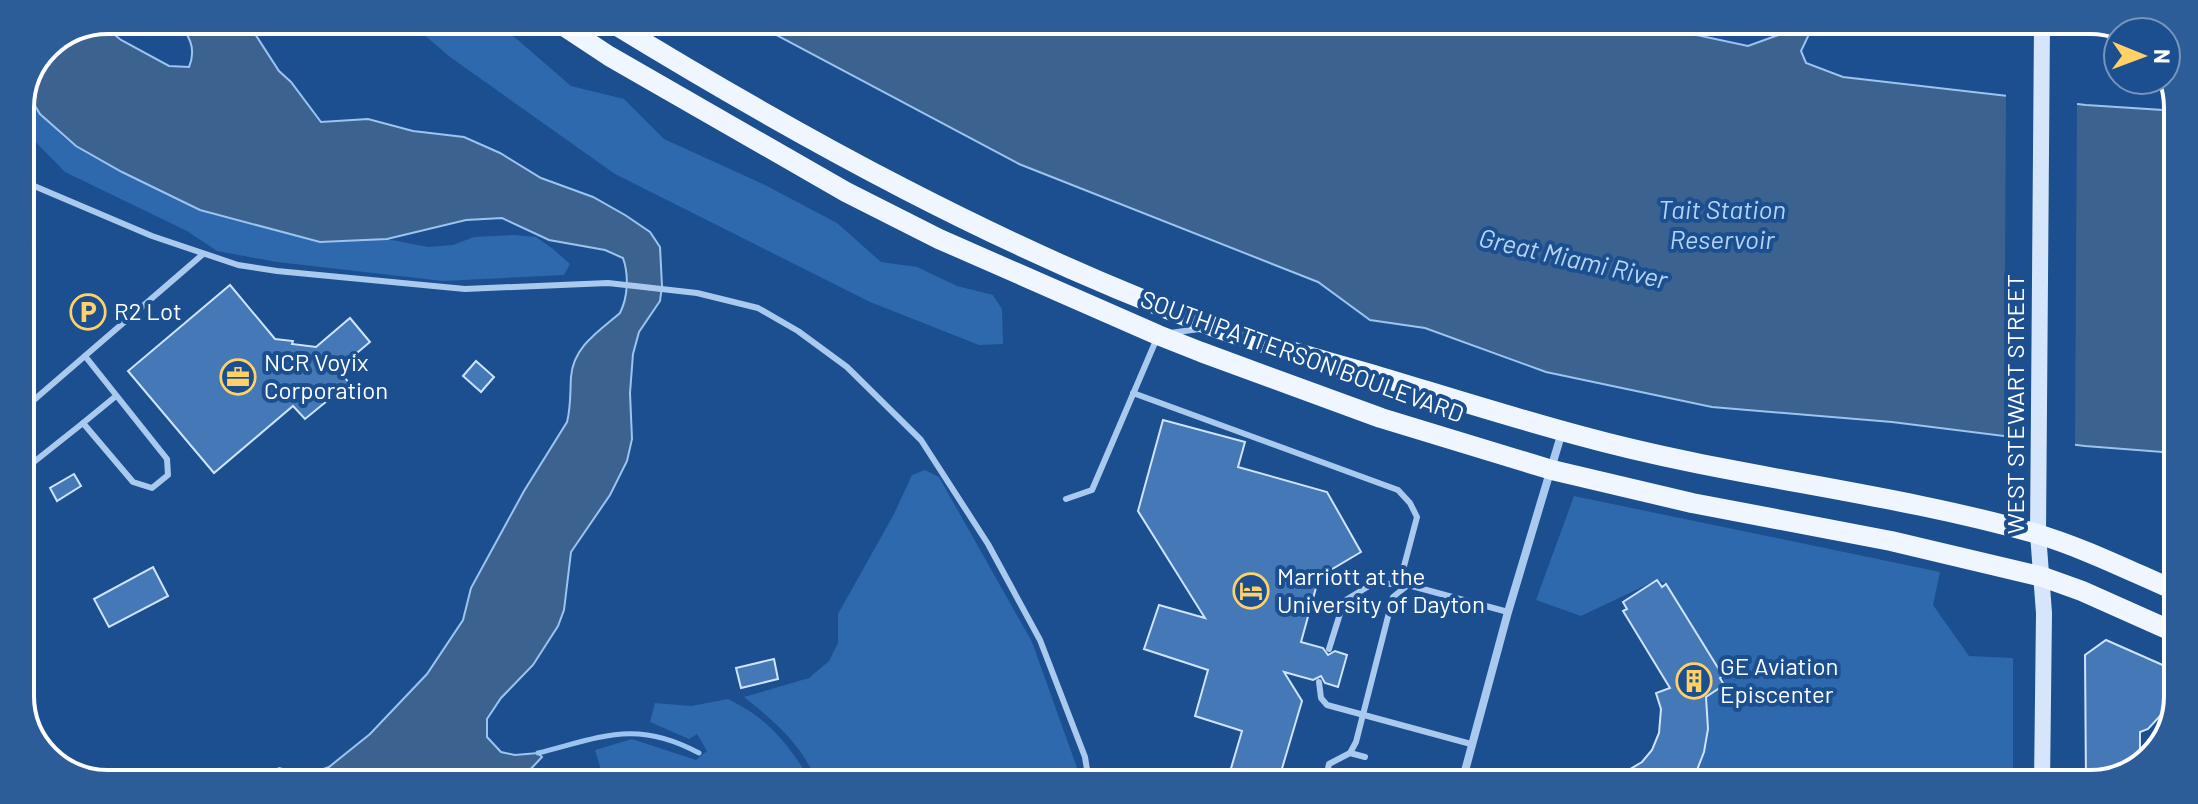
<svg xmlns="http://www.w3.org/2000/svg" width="2198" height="804" font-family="Barlow,sans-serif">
<rect width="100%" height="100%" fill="#1b4f8f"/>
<!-- green -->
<g fill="#2e69ad">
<polygon points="408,21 496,21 571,86 624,99 664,139 765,185 837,223 881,262 917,267 957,286 993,295 1002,309 1003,344 979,345 870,302 615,174 450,57"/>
<polygon points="28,86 31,99 40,114 66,139 122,172 200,210 320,242 387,239 428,247 453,245 474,237 515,235 536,237 553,249 570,264 564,275 443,281 277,262 217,251 187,231 65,172 20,126 20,102"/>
<path d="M925,470L939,477L1032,642L1076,765L1080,782L816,781C803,745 773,720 744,697L809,678L829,661L838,643V614L894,514L912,475Z"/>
<polygon points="1574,496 1940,572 1933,605 1969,656 2013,658 2013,784 1689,783 1704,752 1708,729 1706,697 1724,685 1723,676 1666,584 1657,580 1581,616 1536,600"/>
<path d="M728,699C765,717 782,737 805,771L801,781H654L648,778L639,781L604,780L595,750L632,739L696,760L707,751L697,734L689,739L650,722L655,703L691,706Z"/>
</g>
<!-- water -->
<g fill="#3c6290" stroke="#9cc4f0" stroke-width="2">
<path d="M175,20H246L279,71L291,82L321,122L368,119L413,131L464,137L500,153L541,178L593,197L625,215L650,232L660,247L662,286L660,301L639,332L633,354L630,393L632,439L627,461L610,495L571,552L564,610L558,626L533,665L501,698L487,719V737L501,752L515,755L538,753L542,757L526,774L499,780H258L279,768L307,775L329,767L370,734L427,674L463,620L471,588L524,491L567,422C571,407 570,393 571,377C573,347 599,331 620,313C628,297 629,275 623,258L605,250L549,240L502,218L466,220L387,239L320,242L200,210L122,172L76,146L40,114L31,99L28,86L46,45L100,23L121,40L169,66L189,67C197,48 189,34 175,20Z"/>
<polygon points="752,22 1645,24 1748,46 1781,34 1798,24 1819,24 1810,32 1801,51 1806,63 1843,77 2086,105 2178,111 2175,453 2085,446 1892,422 1712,407 1546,372 1425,328 1370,320 1318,282 1019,164"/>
</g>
<!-- pier -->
<polygon fill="#1b4f8f" points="2006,92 2077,100 2075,449 2004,440"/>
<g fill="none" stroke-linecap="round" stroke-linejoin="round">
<!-- stream -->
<path stroke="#9cc4f0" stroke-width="5" d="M538,753C602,737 636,719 699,753"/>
</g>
<!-- building -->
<g fill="#4478b7" stroke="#cfe3fa" stroke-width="2">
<polygon points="230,285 275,339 293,341 292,344 316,347 350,318 370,342 338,369 349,383 305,419 293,406 214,473 128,371"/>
<polygon points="476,361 494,377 481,392 463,376"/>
<polygon points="1163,420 1245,442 1238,467 1327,492 1361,552 1319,577 1301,642 1323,648 1328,655 1335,651 1347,655 1338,687 1325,683 1321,676 1313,680 1284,672 1302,701 1278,782 1227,782 1242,731 1195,716 1208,670 1144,649 1159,605 1205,618 1138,511"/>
<polygon points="74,474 81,486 57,501 50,488"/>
<polygon points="153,567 168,596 109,627 94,599"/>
<polygon points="1657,580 1662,587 1666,584 1723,676 1720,678 1724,685 1706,697 1708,729 1704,752 1697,770 1686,783 1607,783 1642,762 1652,750 1659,733 1661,709 1656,693 1670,688 1623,611 1627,609 1623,602"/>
<polygon points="2106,640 2174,670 2173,702 2148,729 2140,732 2140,767 2086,784 2085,655"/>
<polygon points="774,659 778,679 741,688 736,668"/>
</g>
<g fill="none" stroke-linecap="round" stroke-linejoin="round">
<!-- lane -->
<g stroke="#a9c9ee" stroke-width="6">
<polyline points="20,180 152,236 238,265 277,271 465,289 608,283 697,293 758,308 798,331 847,367 921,440 988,544 1040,640 1085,757 1089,782"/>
<polyline points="1170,333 1199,329"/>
<polyline points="85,356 167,459 168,475 152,488 133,482 83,423 116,396"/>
<polyline points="1133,393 1398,490 1410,503 1417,517 1403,570 1408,585 1508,612"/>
<polyline points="20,412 202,255"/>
<polyline points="20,473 83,423"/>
<polyline points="1066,499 1092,490 1157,338"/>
<polyline points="20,601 26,614"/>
<polyline points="1329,649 1344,601 1374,583 1408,585"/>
<polyline points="1319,682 1321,698 1327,705 1471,744"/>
<polyline points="1350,753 1365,757"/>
<polyline points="1325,782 1329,764 1350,753 1356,742 1393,597 1408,585"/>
</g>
<!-- street -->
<polyline stroke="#a9c9ee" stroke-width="8" points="1462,782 1508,612 1562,432"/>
<!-- secondary -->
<polyline stroke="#d6e6fa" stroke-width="16" points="2042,784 2044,613 2038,534 2042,25"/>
<!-- primary -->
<g stroke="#f0f6ff" stroke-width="20">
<polyline points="556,21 609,56 846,192 939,239 1158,335 1201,352 1381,418 1552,470 1692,503 1891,541 2043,577 2082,591 2174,632"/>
<path d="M609,21C802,139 1004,250 1217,328C1268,346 1319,359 1371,374C1441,395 1510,417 1581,436C1730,477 1885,491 2034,533C2082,547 2128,570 2174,590"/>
</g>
</g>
<!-- icons -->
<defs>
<symbol id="parking-ring" viewBox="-11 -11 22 22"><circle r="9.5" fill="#1b4f8f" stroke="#ffd166" stroke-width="1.5"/><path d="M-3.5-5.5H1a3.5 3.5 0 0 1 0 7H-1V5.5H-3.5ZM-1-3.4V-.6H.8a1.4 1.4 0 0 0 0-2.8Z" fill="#ffd166"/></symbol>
<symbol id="office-ring" viewBox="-11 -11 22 22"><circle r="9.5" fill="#1b4f8f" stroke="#ffd166" stroke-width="1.5"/><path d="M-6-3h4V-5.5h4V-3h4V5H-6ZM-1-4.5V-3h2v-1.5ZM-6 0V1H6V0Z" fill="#ffd166"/></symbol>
<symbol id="hotel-ring" viewBox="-11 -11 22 22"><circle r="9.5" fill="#1b4f8f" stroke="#ffd166" stroke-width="1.5"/><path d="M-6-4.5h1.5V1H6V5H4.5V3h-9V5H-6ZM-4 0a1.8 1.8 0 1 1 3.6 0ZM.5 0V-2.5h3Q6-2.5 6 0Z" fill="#ffd166"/></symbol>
<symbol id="building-ring" viewBox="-11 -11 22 22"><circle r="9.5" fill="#1b4f8f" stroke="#ffd166" stroke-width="1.5"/><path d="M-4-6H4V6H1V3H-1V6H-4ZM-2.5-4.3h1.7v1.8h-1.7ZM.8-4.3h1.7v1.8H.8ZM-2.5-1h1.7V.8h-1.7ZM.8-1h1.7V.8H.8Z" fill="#ffd166"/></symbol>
</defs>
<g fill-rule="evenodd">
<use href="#parking-ring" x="68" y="292" width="40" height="40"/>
<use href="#office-ring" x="218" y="357" width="40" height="40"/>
<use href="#hotel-ring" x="1231" y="571" width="40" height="40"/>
<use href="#building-ring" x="1674" y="661" width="40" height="40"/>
</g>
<g text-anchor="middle" stroke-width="8" stroke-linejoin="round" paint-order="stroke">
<!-- poi labels -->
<g font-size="24" fill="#fff" stroke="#1b4f8f" text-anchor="start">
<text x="114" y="320">R2 Lot</text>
<text x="264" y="371">NCR Voyix<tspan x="264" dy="28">Corporation</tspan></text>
<text x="1277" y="585">Marriott at the<tspan x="1277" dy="28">University of Dayton</tspan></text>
<text x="1720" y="675">GE Aviation<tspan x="1720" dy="28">Episcenter</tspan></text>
</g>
<!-- street labels -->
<g font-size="24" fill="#fff" stroke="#1b4f8f">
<text transform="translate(1302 357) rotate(20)" y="8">SOUTH PATTERSON BOULEVARD</text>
<text transform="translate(2016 404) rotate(-90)" y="8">WEST STEWART STREET</text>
</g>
<!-- water labels -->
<g font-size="26" font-style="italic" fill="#b5d3f5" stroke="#1b4f8f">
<text x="1722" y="219">Tait Station<tspan x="1722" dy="30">Reservoir</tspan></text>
<text transform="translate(1573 259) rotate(13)" y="9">Great Miami River</text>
</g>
</g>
<!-- crop -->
<path d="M0 0H2198V804H0ZM108 34H2090A74 74 0 0 1 2164 108V696A74 74 0 0 1 2090 770H108A74 74 0 0 1 34 696V108A74 74 0 0 1 108 34Z" fill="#2d5d98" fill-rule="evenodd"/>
<path fill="none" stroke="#fff" stroke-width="4" d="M108 34H2090A74 74 0 0 1 2164 108V696A74 74 0 0 1 2090 770H108A74 74 0 0 1 34 696V108A74 74 0 0 1 108 34Z"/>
<!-- north arrow -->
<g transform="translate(2142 56) rotate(91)"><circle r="38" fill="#1b4f8f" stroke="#7695bc" stroke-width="2"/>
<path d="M0-6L14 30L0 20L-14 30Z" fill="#ffd166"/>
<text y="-12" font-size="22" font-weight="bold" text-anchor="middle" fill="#ffffff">N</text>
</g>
</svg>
